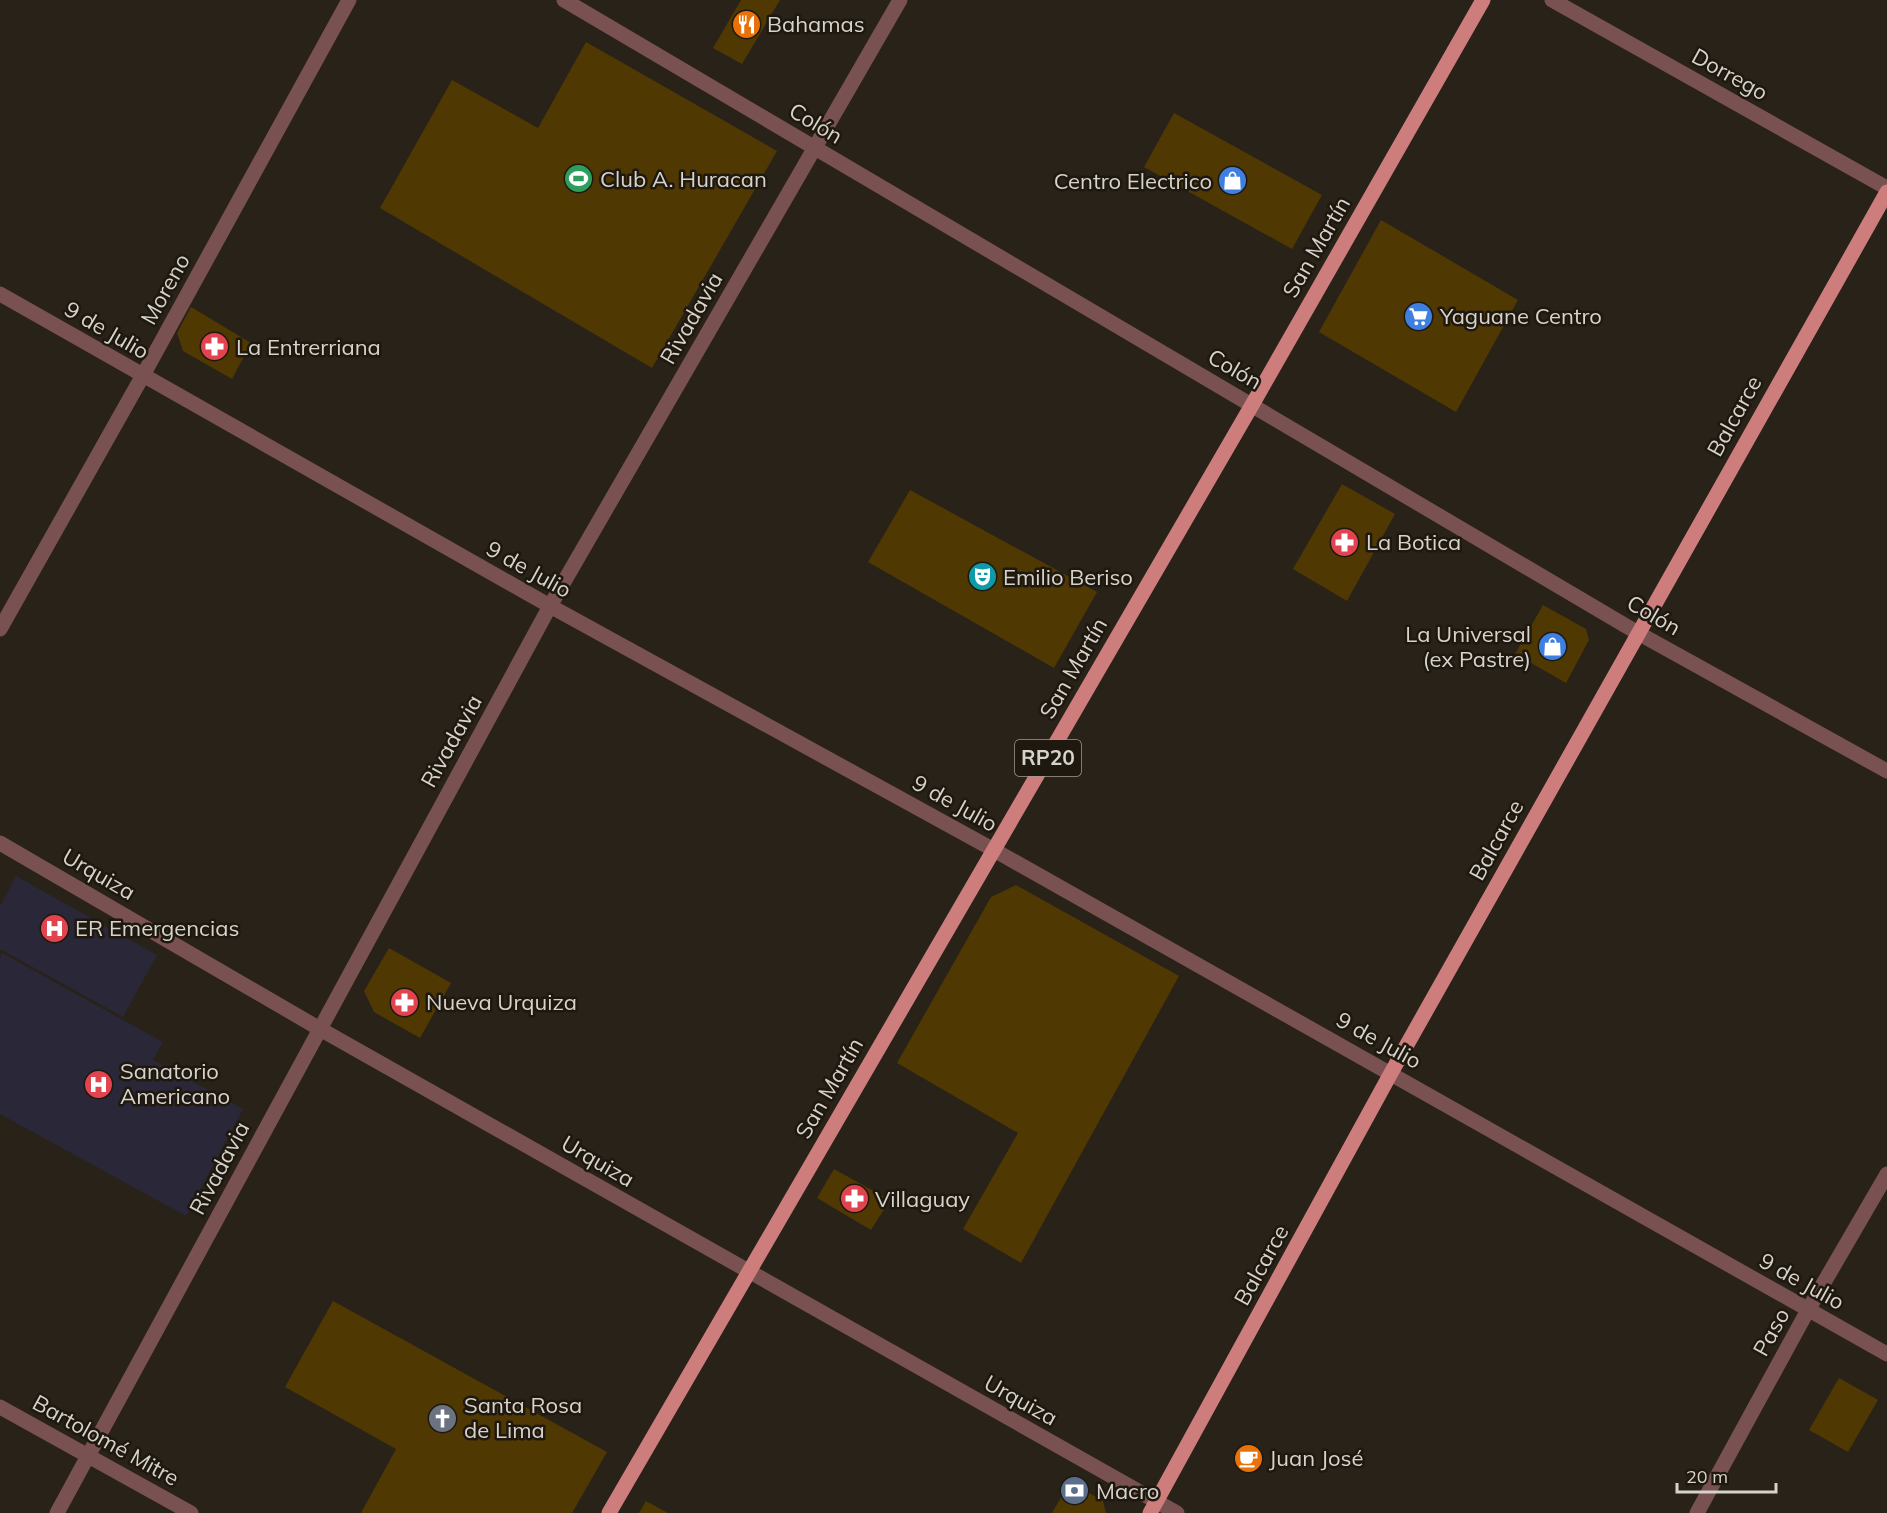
<svg xmlns="http://www.w3.org/2000/svg" width="1887" height="1513" font-family="Mulish,sans-serif">
<rect width="100%" height="100%" fill="#282218"/>
<!-- medical -->
<g fill="#2a2738">
<polygon points="16,876 157,955 123,1017 0,949 0,906"/>
<polygon points="2,953 163,1042 153,1060 243,1109 186,1216 0,1114 0,958"/>
</g>
<!-- building -->
<g fill="#503803">
<polygon points="741,0 780,0 742,64 713,48"/>
<polygon points="586,42 777,151 652,368 380,208 452,80 538,128"/>
<polygon points="1174,113 1322,195 1292,249 1144,167"/>
<polygon points="1381,220 1518,300 1456,412 1319,332"/>
<polygon points="191,307 251,343 232,379 183,351 177,333"/>
<polygon points="1342,484 1395,514 1347,601 1293,569"/>
<polygon points="910,490 1097,592 1054,668 868,562"/>
<polygon points="1543,605 1586,629 1589,640 1566,683 1515,654"/>
<polygon points="1016,885 1179,976 1021,1263 963,1229 1018,1133 897,1063 991,897"/>
<polygon points="389,948 451,983 420,1038 374,1012 364,991"/>
<polygon points="834,1169 890,1200 871,1230 817,1198"/>
<polygon points="333,1301 607,1452 572,1513 361,1513 396,1449 285,1387"/>
<polygon points="1839,1378 1878,1400 1848,1452 1809,1430"/>
<polygon points="1070,1482 1103,1501 1106,1513 1052,1513"/>
<polygon points="646,1501 668,1513 639,1513"/>
</g>
<g fill="none" stroke-linecap="round" stroke-linejoin="round">
<!-- minor -->
<g stroke="#795150" stroke-width="15">
<polyline points="564,0 1638,633 1887,771"/>
<polyline points="1552,0 1887,188"/>
<polyline points="0,294 550,606 994,850 1887,1354"/>
<polyline points="0,629 142,377 349,0"/>
<polyline points="0,843 320,1029 1177,1513"/>
<polyline points="0,1407 191,1513"/>
<polyline points="57,1513 550,606 900,0"/>
<polyline points="1697,1513 1808,1310 1887,1174"/>
</g>
<!-- major -->
<g stroke="#ce7d7d" stroke-width="15">
<polyline points="609,1513 1252,405 1483,0"/>
<polyline points="1150,1513 1391,1073 1887,192"/>
</g>
</g>
<!-- icons -->
<defs>
<symbol id="restaurant-disc" viewBox="-11 -11 22 22"><circle r="9.5" fill="#e8710a" stroke="#1e180f"/><path d="M-5-6h1v4h1v-4h1v4h1v-4h1v5L-1.5 .5V6h-2V.5L-5-1ZM5-6V6H3V1.5H1.5Q1.5-4 5-6Z" fill="#fff"/></symbol>
<symbol id="stadium-disc" viewBox="-11 -11 22 22"><circle r="9.5" fill="#2e9e5b" stroke="#1e180f"/><path d="M0-5a6.5 5 0 1 0 0 10a6.5 5 0 1 0 0-10ZM-3.5-1.8h7v3.6h-7Z" fill="#fff"/></symbol>
<symbol id="shop-disc" viewBox="-11 -11 22 22"><circle r="9.5" fill="#3f7fe0" stroke="#1e180f"/><path d="M-5-2.5h2.3a2.7 3.5 0 0 1 5.4 0H5L5.5 6h-11ZM-1.5-2.5h3a1.5 2.3 0 0 0-3 0Z" fill="#fff"/></symbol>
<symbol id="supermarket-disc" viewBox="-11 -11 22 22"><circle r="9.5" fill="#3f7fe0" stroke="#1e180f"/><path d="M-6-5.5h2.5l.6 2H6L4.5 2H-2.5L-4.4-4H-6ZM-1.5 3.2a1.3 1.3 0 1 0 .1 0ZM3 3.2a1.3 1.3 0 1 0 .1 0Z" fill="#fff"/></symbol>
<symbol id="pharmacy-disc" viewBox="-11 -11 22 22"><circle r="9.5" fill="#e0444e" stroke="#1e180f"/><path d="M-2-6h4v4h4v4h-4v4h-4v-4h-4v-4h4Z" fill="#fff"/></symbol>
<symbol id="theatre-disc" viewBox="-11 -11 22 22"><circle r="9.5" fill="#0f9aa8" stroke="#1e180f"/><path d="M-5-5.5Q0-4 5-5.5V0Q5 5 0 6Q-5 5-5 0ZM-3.3-2.5H-1v1.5H-3.3ZM1-2.5H3.3v1.5H1ZM-2.8 1Q0 5.5 2.8 1Z" fill="#fff"/></symbol>
<symbol id="hospital-disc" viewBox="-11 -11 22 22"><circle r="9.5" fill="#e0444e" stroke="#1e180f"/><path d="M-5-5h3v3.5h4V-5h3V5h-3V1.5h-4V5h-3Z" fill="#fff"/></symbol>
<symbol id="church-disc" viewBox="-11 -11 22 22"><circle r="9.5" fill="#6b7280" stroke="#1e180f"/><path d="M-1.2-6h2.4v3.5h3.3v2.4h-3.3V6h-2.4V-.1h-3.3v-2.4h3.3Z" fill="#fff"/></symbol>
<symbol id="cafe-disc" viewBox="-11 -11 22 22"><circle r="9.5" fill="#e8710a" stroke="#1e180f"/><path d="M-5.5-4.5H6V0H3Q3 3.5 0 3.5H-2.5Q-5.5 3.5-5.5 0ZM3-3.2v2h1.7v-2ZM-6 4.5H4V6H-6Z" fill="#fff"/></symbol>
<symbol id="bank-disc" viewBox="-11 -11 22 22"><circle r="9.5" fill="#5c6f8a" stroke="#1e180f"/><path d="M-6-4H6V4H-6ZM0-2.3a2.3 2.3 0 1 0 0 4.6a2.3 2.3 0 1 0 0-4.6Z" fill="#fff"/></symbol>
</defs>
<g fill-rule="evenodd">
<use href="#restaurant-disc" x="730" y="8" width="33" height="33"/>
<use href="#stadium-disc" x="562" y="162" width="33" height="33"/>
<use href="#shop-disc" x="1216" y="164" width="33" height="33"/>
<use href="#supermarket-disc" x="1402" y="300" width="33" height="33"/>
<use href="#pharmacy-disc" x="198" y="330" width="33" height="33"/>
<use href="#pharmacy-disc" x="1328" y="526" width="33" height="33"/>
<use href="#theatre-disc" x="966" y="560" width="33" height="33"/>
<use href="#shop-disc" x="1536" y="630" width="33" height="33"/>
<use href="#hospital-disc" x="38" y="912" width="33" height="33"/>
<use href="#pharmacy-disc" x="388" y="986" width="33" height="33"/>
<use href="#hospital-disc" x="82" y="1068" width="33" height="33"/>
<use href="#pharmacy-disc" x="838" y="1182" width="33" height="33"/>
<use href="#church-disc" x="426" y="1402" width="33" height="33"/>
<use href="#cafe-disc" x="1232" y="1442" width="33" height="33"/>
<use href="#bank-disc" x="1058" y="1474" width="33" height="33"/>
</g>
<g text-anchor="middle" stroke-width="5" stroke-linejoin="round" paint-order="stroke">
<!-- shield labels -->
<rect fill="#1e180f" stroke="#9f9a93" stroke-width="1.5" x="1015" y="740" width="66" height="36" rx="4.5"/>
<g font-size="21" font-weight="bold" fill="#d6d2cc">
<text x="1048" y="765">RP20</text>
</g>
<!-- poi labels -->
<g font-size="22" fill="#d6d2cc" stroke="#1e180f" text-anchor="start">
<text x="767" y="32">Bahamas</text>
<text x="600" y="187">Club A. Huracan</text>
<text x="1212" y="189" text-anchor="end">Centro Electrico</text>
<text x="1440" y="324">Yaguane Centro</text>
<text x="236" y="355">La Entrerriana</text>
<text x="1366" y="550">La Botica</text>
<text x="1003" y="585">Emilio Beriso</text>
<text x="1531" y="642" text-anchor="end">La Universal<tspan x="1531" dy="25">(ex Pastre)</tspan></text>
<text x="75" y="936">ER Emergencias</text>
<text x="426" y="1010">Nueva Urquiza</text>
<text x="120" y="1079">Sanatorio<tspan x="120" dy="25">Americano</tspan></text>
<text x="875" y="1207">Villaguay</text>
<text x="464" y="1413">Santa Rosa<tspan x="464" dy="25">de Lima</tspan></text>
<text x="1269" y="1466">Juan José</text>
<text x="1096" y="1499">Macro</text>
</g>
<!-- street labels -->
<g font-size="22" fill="#d6d2cc" stroke="#1e180f">
<text transform="translate(1730 74) rotate(29)" y="8">Dorrego</text>
<text transform="translate(816 123) rotate(31)" y="8">Colón</text>
<text transform="translate(1316 247) rotate(-60)" y="8">San Martín</text>
<text transform="translate(165 289) rotate(-61)" y="8">Moreno</text>
<text transform="translate(691 318) rotate(-60)" y="8">Rivadavia</text>
<text transform="translate(107 330) rotate(30)" y="8">9 de Julio</text>
<text transform="translate(1235 369) rotate(30)" y="8">Colón</text>
<text transform="translate(1734 416) rotate(-61)" y="8">Balcarce</text>
<text transform="translate(529 569) rotate(29)" y="8">9 de Julio</text>
<text transform="translate(1654 615) rotate(30)" y="8">Colón</text>
<text transform="translate(1073 668) rotate(-60)" y="8">San Martín</text>
<text transform="translate(451 741) rotate(-61)" y="8">Rivadavia</text>
<text transform="translate(955 803) rotate(29)" y="8">9 de Julio</text>
<text transform="translate(1496 840) rotate(-61)" y="8">Balcarce</text>
<text transform="translate(99 874) rotate(30)" y="8">Urquiza</text>
<text transform="translate(1379 1040) rotate(29)" y="8">9 de Julio</text>
<text transform="translate(829 1088) rotate(-60)" y="8">San Martín</text>
<text transform="translate(598 1161) rotate(30)" y="8">Urquiza</text>
<text transform="translate(219 1168) rotate(-62)" y="8">Rivadavia</text>
<text transform="translate(1261 1265) rotate(-61)" y="8">Balcarce</text>
<text transform="translate(1802 1281) rotate(29)" y="8">9 de Julio</text>
<text transform="translate(1771 1332) rotate(-61)" y="8">Paso</text>
<text transform="translate(1021 1400) rotate(29)" y="8">Urquiza</text>
<text transform="translate(106 1440) rotate(29)" y="8">Bartolomé Mitre</text>
</g>
</g>
<!-- scale -->
<path d="M1677 1483v9h99v-9" fill="none" stroke="#d6d2cc" stroke-width="3"/>
<text x="1686" y="1483" font-size="18" fill="#d6d2cc" stroke="#1e180f" stroke-width="4.5" paint-order="stroke">20 m</text>
</svg>
